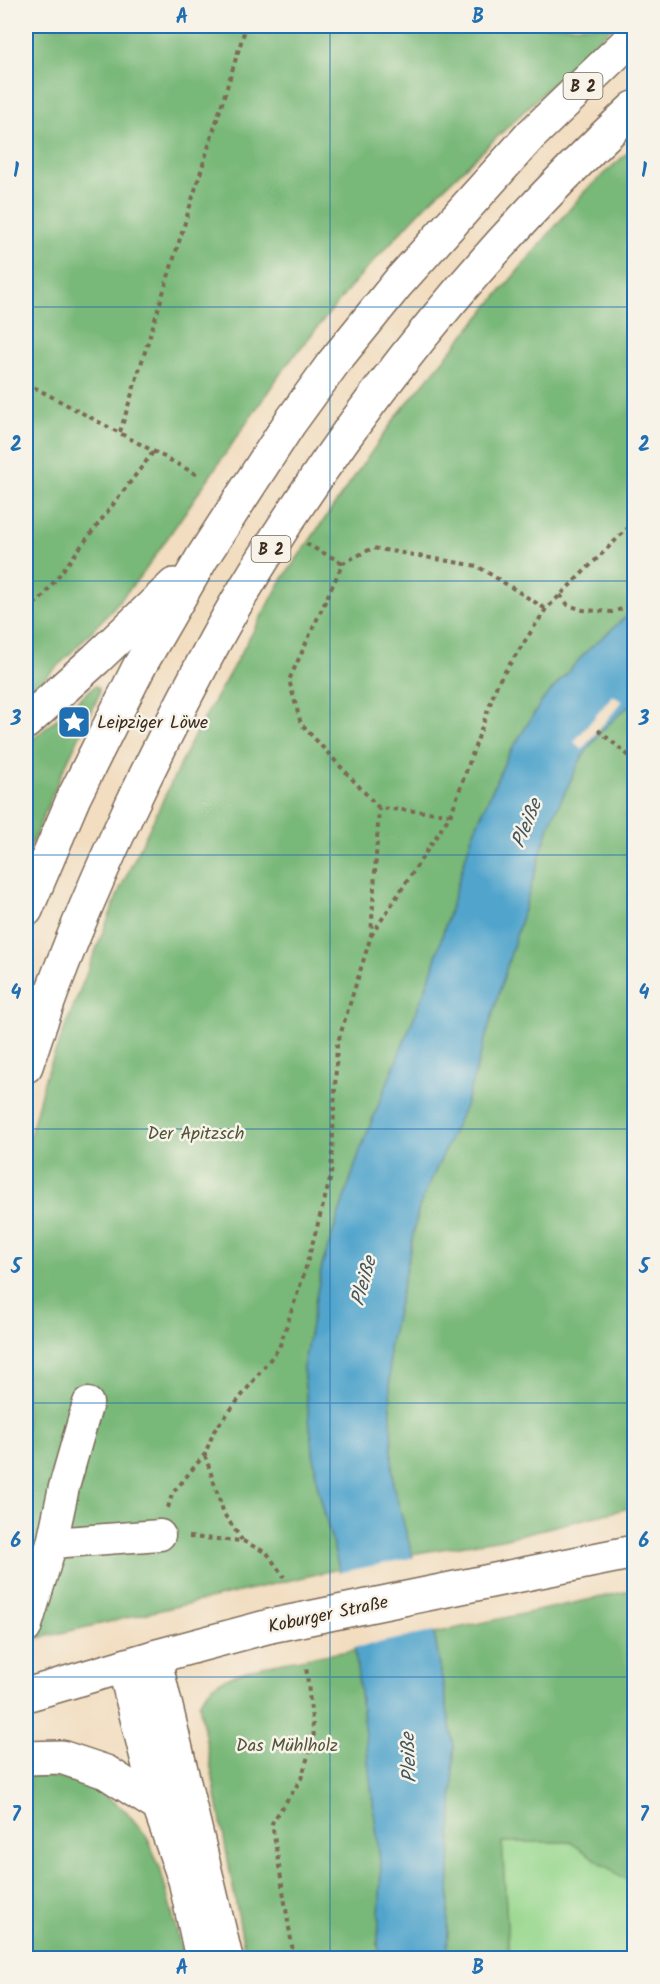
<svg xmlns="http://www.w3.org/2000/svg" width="660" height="1984" font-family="Kalam,sans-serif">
<rect width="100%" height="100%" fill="#f7f3e8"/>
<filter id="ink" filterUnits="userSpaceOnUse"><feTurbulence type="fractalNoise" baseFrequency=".0167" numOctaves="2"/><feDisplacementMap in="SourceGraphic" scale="12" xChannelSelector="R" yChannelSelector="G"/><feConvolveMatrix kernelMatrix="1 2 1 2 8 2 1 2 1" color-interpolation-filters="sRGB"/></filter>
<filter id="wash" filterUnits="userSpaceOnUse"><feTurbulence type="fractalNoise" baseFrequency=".008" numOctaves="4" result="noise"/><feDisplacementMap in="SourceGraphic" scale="24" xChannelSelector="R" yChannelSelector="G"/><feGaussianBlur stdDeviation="1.35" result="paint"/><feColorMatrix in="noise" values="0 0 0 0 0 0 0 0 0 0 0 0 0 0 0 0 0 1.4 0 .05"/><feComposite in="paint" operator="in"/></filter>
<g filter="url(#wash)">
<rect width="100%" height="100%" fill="#f2ddc0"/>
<!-- green -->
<polygon fill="#96d78d" stroke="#688056" stroke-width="1.5" points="502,1842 570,1842 634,1885 634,1958 509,1958"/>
<!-- forest -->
<g fill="#78b878" stroke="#5a714b" stroke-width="1.5">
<polygon points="26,26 613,26 425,206 358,278 285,367 144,572 107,615 60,664 26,695"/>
<polygon points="634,147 634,613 626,617 587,651 542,701 507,757 472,836 429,980 361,1148 322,1266 303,1368 317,1484 339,1569 26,1641 26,1151 45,1078 120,889 193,738 282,580 398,414 584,192"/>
<polygon points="95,686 99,688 99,695 61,775 26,857 26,745"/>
<polygon points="634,701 634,1507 502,1539 412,1554 393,1485 389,1349 419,1207 465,1106 550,823 582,757 601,731"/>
<polygon points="634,1590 634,1885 570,1842 502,1842 509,1958 447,1958 454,1747 434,1633"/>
<path d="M355,1650L381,1870L378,1944L380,1958H246L199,1703C204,1697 208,1689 214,1685C243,1665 319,1656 355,1650Z"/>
<polygon points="26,1775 57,1777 92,1787 126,1811 147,1837 160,1868 184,1958 26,1958"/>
</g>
<!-- water -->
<polygon fill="#51a4cc" stroke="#466775" stroke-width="1.5" points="634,613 634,701 601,731 582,757 550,823 465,1106 419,1207 389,1349 393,1485 434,1633 454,1747 447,1958 380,1958 378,1944 381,1870 355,1650 339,1569 317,1484 303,1368 322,1266 361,1148 429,980 472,836 507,757 542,701 587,651 626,617"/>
<!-- pier -->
<g fill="#f2ddc0">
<polygon points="613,695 622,702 582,749 574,742"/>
<polygon points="416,1557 437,1631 352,1648 337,1573"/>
</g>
</g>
<g filter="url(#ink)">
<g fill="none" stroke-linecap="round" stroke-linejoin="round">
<defs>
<g id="minor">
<polyline points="52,1543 160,1535"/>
<polyline points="26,1628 52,1543 64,1487 88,1403"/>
</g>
<g id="major">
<polyline points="510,1577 634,1552"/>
<polyline points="26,1695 154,1657 270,1626"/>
</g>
<g id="highway">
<polyline points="26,722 96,659 174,585"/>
<polyline points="26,910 74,797 139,667 202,558 289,424 334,362 397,284 531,135 634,36"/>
<path d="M26,1066C58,967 99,872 144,779C174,718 204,658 238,600C346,419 480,252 634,108"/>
<polyline points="154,1657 226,1958"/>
<polyline points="124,1666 159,1806"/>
<polyline points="26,1758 61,1757 106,1772 159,1806 185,1880 202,1958"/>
</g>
</defs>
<!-- minor casing -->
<use href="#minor" stroke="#7b6957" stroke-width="33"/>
<!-- major casing -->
<use href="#major" stroke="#7b6957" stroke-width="36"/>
<!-- highway casing -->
<use href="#highway" stroke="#7b6957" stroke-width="36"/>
<!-- path -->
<g stroke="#7b6957" stroke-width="4" stroke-dasharray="4.5 4.5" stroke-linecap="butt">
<polyline points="26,383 198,475"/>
<polyline points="120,432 246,26"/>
<polyline points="306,544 343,563"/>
<polyline points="560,595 568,605 583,610 612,612 628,607 634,600"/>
<polyline points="26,609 40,600 154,451"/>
<polyline points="598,730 634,760"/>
<polyline points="451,814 379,808 301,724 289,680 343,563 373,548 477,566 546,609"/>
<polyline points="371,936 451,814 498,682 546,609 634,522"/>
<polyline points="205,1455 224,1514 242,1540"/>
<polyline points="168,1508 172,1494 205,1454 214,1431 279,1348 304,1274 331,1176 337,1045 371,936 379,808"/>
<polyline points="189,1537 243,1541 267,1553 284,1577"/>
<polyline points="294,1958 272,1823 301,1779 314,1737 306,1666"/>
</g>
<!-- minor -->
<use href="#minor" stroke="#fff" stroke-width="30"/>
<!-- major -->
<use href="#major" stroke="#fff" stroke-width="33"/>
<!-- highway -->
<use href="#highway" stroke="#fff" stroke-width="33"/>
<defs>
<polyline id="major-bridge" points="270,1626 510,1577"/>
</defs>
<!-- major-bridge casing -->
<use href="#major-bridge" stroke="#7b6957" stroke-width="36" stroke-linecap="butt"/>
<!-- major-bridge -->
<use href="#major-bridge" stroke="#fff" stroke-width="33"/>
</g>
</g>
<!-- grid -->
<path fill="none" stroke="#1f6fb2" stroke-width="1.5" stroke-opacity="0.55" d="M330,26V1958M26,307H634M26,581H634M26,855H634M26,1129H634M26,1403H634M26,1677H634"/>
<!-- icons -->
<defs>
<symbol id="sight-square" viewBox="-11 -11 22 22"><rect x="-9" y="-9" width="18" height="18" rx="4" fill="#1f6fb2" stroke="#f7f3e8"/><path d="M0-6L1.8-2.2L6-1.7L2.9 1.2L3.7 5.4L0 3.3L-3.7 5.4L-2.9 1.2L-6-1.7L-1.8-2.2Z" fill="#fff"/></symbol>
</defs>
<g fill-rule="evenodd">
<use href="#sight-square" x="55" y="703" width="38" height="38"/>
</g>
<g text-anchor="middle" stroke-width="5" stroke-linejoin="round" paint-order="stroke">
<!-- shield labels -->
<g fill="#f7f3e8" stroke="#73665b" stroke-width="1.5">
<rect x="563.5" y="73" width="39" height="26" rx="4.5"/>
<rect x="251.5" y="536" width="39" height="26" rx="4.5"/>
</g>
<g font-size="16" font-weight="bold" fill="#3b2a1e">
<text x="583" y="92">B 2</text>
<text x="271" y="555">B 2</text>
</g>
<!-- poi labels -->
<g font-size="18" fill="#3b2a1e" stroke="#f7f3e8" text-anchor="start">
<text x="97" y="728">Leipziger Löwe</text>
</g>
<!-- park labels -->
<g font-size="18" fill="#52553a" stroke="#f7f3e8">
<text x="196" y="1139">Der Apitzsch</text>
<text x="287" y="1751">Das Mühlholz</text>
</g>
<!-- street labels -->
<g font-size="18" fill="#3b2a1e" stroke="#f7f3e8">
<text transform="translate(328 1614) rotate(-12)" y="6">Koburger Straße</text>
</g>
<!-- water labels -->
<g font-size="20" font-style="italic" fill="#43555b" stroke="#f7f3e8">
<text transform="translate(526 823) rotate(-68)" y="7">Pleiße</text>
<text transform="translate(363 1281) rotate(-75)" y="7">Pleiße</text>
<text transform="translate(408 1758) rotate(-93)" y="7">Pleiße</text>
</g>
</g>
<!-- margin -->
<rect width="660" height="1984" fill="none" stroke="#f7f3e8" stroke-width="66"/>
<rect x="33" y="33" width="594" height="1918" fill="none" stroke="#1f6fb2" stroke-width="2"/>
<g font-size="20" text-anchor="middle" font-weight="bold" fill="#1f6fb2">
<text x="182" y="23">A</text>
<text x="478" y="23">B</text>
<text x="16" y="177">1</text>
<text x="644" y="177">1</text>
<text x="16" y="451">2</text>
<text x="644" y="451">2</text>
<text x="16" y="725">3</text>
<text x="644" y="725">3</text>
<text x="16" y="999">4</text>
<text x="644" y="999">4</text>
<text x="16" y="1273">5</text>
<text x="644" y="1273">5</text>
<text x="16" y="1547">6</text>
<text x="644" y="1547">6</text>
<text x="16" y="1821">7</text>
<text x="644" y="1821">7</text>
<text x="182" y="1974">A</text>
<text x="478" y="1974">B</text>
</g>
</svg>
